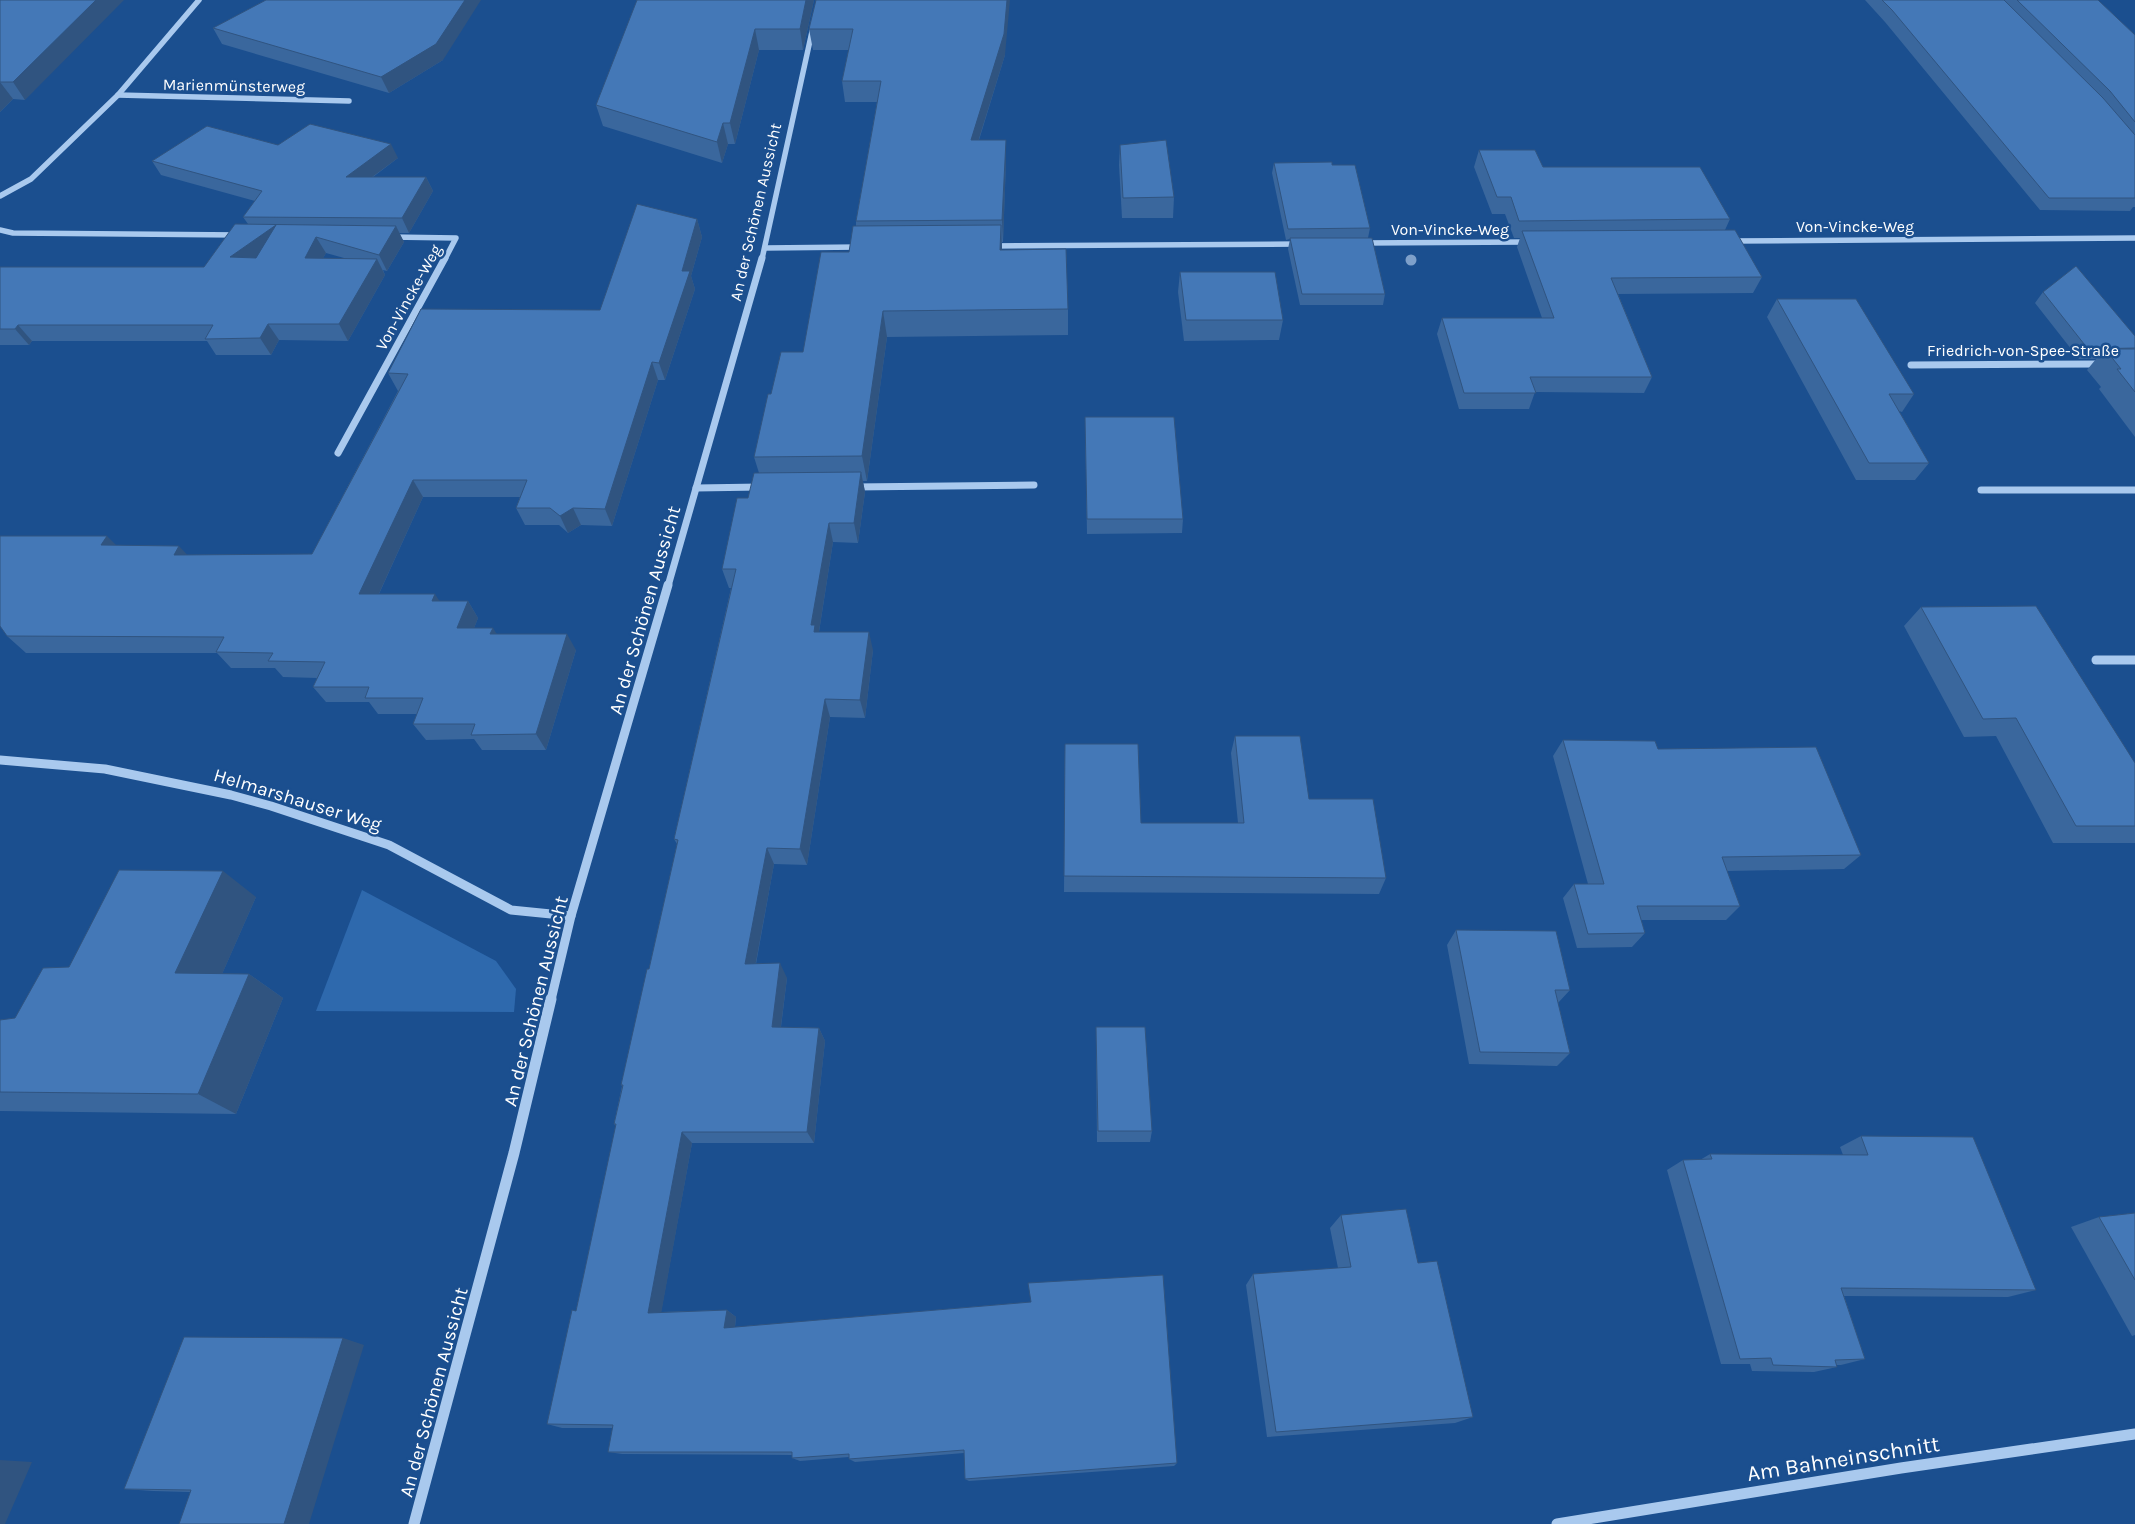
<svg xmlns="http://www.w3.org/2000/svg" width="2135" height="1524" font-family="Karla,sans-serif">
<rect width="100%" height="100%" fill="#1b4f8f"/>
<!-- green -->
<polygon fill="#2e69ad" points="362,890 496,961 516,989 514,1012 316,1011"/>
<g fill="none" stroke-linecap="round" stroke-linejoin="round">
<!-- minor-far3 -->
<g stroke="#a9c9ee" stroke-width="5.5">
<polyline points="118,95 349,101"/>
<polyline points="0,196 31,179 118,95 199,0"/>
<polyline points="0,230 13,233 239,235"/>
<polyline points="390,237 456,238 445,259"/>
<polyline points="1730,241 2135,238"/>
<polyline points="1362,243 1529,242"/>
<polyline points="990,246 1299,244"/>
<polyline points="765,248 859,247"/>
<polyline points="762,259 813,27"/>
</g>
<!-- minor-far2 -->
<g stroke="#a9c9ee" stroke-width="7">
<polyline points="1911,365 2102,364"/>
<polyline points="338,453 445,258"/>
<polyline points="854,487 1034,485"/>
<polyline points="696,488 761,487"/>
<polyline points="1981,490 2135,490"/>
<polyline points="668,586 762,258"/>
</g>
<!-- minor-far1 -->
<g stroke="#a9c9ee" stroke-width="9">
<polyline points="2096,660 2135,660"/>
<polyline points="0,760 105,769 231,795 271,806 389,845 511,910 571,916"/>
<polyline points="551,1000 571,916 668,585"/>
</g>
<!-- minor -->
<g stroke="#a9c9ee" stroke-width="11">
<polyline points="414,1524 514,1153 551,999"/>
<polyline points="1557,1524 1901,1468 2135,1434"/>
</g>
</g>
<!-- trees -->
<circle fill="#7ea0ca" cx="1411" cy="260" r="5.5"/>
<!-- wall -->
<g fill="#3a679d" fill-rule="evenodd">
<polygon points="0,0 25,100 13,99 0,112"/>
<polygon points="814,0 803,50 759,50 735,144 728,144 722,163 603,126 596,105"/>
<polygon points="816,0 1005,55 979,140 1006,161 1003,242 1002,242 1002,250 1068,309 1068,335 887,337 867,481 863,481 865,492 858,543 833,542 819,632 873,650 865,718 830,717 807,865 774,864 756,964 787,978 781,1027 819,1028 825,1041 814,1143 692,1143 661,1312 727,1310 736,1317 735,1327 1177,1463 1174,1466 969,1481 965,1479 964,1453 855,1462 849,1459 849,1457 800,1461 792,1458 792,1455 622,1454 608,1452 613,1428 562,1428 547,1424 576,1311 616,1126 614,1124 622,1086 621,1085 649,969 677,844 674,839 731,588 729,588 722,569 748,498 759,473 754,457 771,394 803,352 849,252 856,226 856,221 877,102 845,102 842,81 849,50 813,50 809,29"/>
<polygon points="1865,0 2098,0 2135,35 2135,207 2133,207 2130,211 2040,210 1885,22"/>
<polygon points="213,28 443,60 389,93 222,44"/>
<path d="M278,145L398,158L373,177H426L433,191L409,233H399L404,242L387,271L383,270L385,275L348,341L279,340L271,355H216L207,341H32L29,345H0V267H204L248,224L243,217L255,201L161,175L152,161ZM326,253L344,258H323Z"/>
<polygon points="1120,145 1174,197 1173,218 1122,218 1119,165"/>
<polygon points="1479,150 1543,167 1730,219 1725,230 1762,277 1753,293 1618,294 1652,377 1644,393 1535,392 1529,409 1459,409 1437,334 1442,318 1542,318 1517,247 1520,238 1514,238 1505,214 1492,214 1474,167"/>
<polygon points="1274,163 1332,165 1370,228 1368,238 1385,294 1383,305 1300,305 1288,249 1290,239 1286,240 1272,173"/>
<polygon points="697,219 702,237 691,276 695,289 665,380 658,380 612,526 581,525 568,533 559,525 525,525 516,508 520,497 423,497 379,594 440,601 468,601 478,618 474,628 497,634 576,650 546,750 482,750 474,739 426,740 413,724 417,714 378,714 369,702 326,702 313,687 317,678 283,677 275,668 231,668 217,653 26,653 7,636 117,545 188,555 312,554 398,391 388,373 600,310"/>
<polygon points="1180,272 1283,320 1279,340 1184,341 1178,292"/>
<polygon points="2043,292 2135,336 2135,437 2099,389 2101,387 2087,370 2096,359 2079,359 2035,303"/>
<polygon points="1777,299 1914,394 1902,412 1899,411 1929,463 1915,480 1856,480 1767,317"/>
<polygon points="1085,417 1183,519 1182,533 1087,534"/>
<polygon points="1921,607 2135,763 2135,843 2053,843 1996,736 1964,737 1904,626"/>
<polygon points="1235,736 1309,799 1386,878 1379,894 1064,892 1065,744 1141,823 1238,823 1231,753"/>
<polygon points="1563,740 1658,749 1861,855 1844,869 1727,871 1740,906 1726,920 1641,920 1645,933 1632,947 1577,948 1563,898 1574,884 1588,884 1553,756"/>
<polygon points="256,897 222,974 249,974 283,998 236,1114 0,1111 0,1020 15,1018 69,967"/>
<polygon points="1456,930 1570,990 1558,1003 1570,1053 1557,1066 1469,1064 1447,945"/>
<polygon points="1096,1027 1152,1131 1150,1142 1097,1142 1096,1040"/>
<polygon points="1861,1136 2036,1290 2008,1297 1844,1296 1865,1359 1841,1365 1837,1365 1837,1367 1814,1372 1752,1371 1750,1364 1721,1364 1667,1170 1683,1160 1700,1160 1710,1154 1843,1155 1840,1147"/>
<polygon points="2135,1213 2135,1335 2132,1336 2071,1227 2099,1217"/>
<polygon points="1341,1215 1418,1263 1473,1417 1455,1423 1267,1437 1246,1285 1253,1274 1338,1268 1330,1228"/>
<polygon points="364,1345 190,1492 153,1491 124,1489"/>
</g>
<!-- shaded-wall -->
<g fill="#305480">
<polygon points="96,0 124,0 25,100 13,82"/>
<polygon points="465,0 481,0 443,60 389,93 381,77"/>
<polygon points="806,0 814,0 803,50 800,29"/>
<polygon points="1007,0 1010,0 1005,55 972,161 971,140"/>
<polygon points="755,29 759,50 735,144 730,123"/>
<polygon points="0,82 13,99 0,112"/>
<polygon points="723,123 728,144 722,163 717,142"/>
<polygon points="1006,140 1006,161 1003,242 1002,220"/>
<polygon points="391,144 398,158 353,191 346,177"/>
<polygon points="426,177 433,191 409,233 402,218"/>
<polygon points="697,219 702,237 691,276 695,289 665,380 659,363 682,271"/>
<polygon points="276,225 285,241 241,274 230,257"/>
<polygon points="1001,225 1002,251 1000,250"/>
<polygon points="396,226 404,242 387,271 379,255"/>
<polygon points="316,237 326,253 314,274 305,258"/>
<polygon points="377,259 385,275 348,341 339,324"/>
<polygon points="883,311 887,337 867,481 862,456"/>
<polygon points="268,324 279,340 271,355 260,338"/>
<polygon points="18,325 32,341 29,345 15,329"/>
<polygon points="652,362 658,380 612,526 605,509"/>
<polygon points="861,472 865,492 858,543 854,523"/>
<polygon points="413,480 423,497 371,611 359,594"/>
<polygon points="573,508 581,525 568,533 560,516"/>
<polygon points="829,523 833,542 817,644 811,625"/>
<polygon points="107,536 123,552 101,545"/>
<polygon points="179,546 194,562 174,555"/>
<polygon points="435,594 446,611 432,601"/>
<polygon points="468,601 478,618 468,644 457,628"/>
<polygon points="493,628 503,644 490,634"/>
<polygon points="869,632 873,650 865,718 860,700"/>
<polygon points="567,634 576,650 546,750 536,734"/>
<polygon points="825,699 830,717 807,865 800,849"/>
<polygon points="767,848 774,864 753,978 745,964"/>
<polygon points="223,871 256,897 212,997 175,973"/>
<polygon points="780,963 787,978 779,1041 772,1027"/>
<polygon points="249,974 283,998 236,1114 198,1094"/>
<polygon points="819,1028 825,1041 814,1143 807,1132"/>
<polygon points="682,1132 692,1143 660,1320 648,1313"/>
<polygon points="727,1310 736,1317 734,1335 724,1328"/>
<polygon points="343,1338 364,1345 309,1524 284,1524"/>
<polygon points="0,1460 32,1462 5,1524 0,1524"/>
</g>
<!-- building -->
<g fill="#4478b7" stroke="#305480" fill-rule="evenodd">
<polygon points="0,0 96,0 13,82 0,82"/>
<polygon points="266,0 465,0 436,44 381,77 213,28"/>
<polygon points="637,0 806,0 800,29 755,29 730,123 723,123 717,142 596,105"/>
<polygon points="816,0 1007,0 1004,34 971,140 1006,140 1002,220 856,221 881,81 842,81 853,29 809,29"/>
<polygon points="1882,0 2004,0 2103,98 2135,135 2135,198 2049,198 1892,10"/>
<polygon points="2017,0 2098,0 2135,35 2135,122 2110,91"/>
<polygon points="310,124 391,144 346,177 426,177 402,218 243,217 262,191 152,161 207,126 278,145"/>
<polygon points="1166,140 1174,197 1123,198 1120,145"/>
<polygon points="1479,150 1535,150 1543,167 1700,167 1730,219 1519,221 1511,197 1497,197"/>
<polygon points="1332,162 1332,165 1355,165 1370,228 1288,229 1274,163"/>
<polygon points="637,204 697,219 682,271 690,271 659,363 652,362 605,509 573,508 560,516 550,508 516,508 527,480 413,480 359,594 435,594 432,601 468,601 457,628 493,628 490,634 567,634 536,734 471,735 475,724 413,724 423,698 365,698 369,687 313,687 325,662 268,661 273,653 216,652 224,637 7,636 0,626 0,536 107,536 101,545 179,546 174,555 312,554 408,374 388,373 421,309 600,310"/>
<path d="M235,224L396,226L379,255L316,237L305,258L377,259L339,324H268L260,338L205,339L213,325H18L15,329H0V267H204ZM276,225L256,258L230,257Z"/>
<polygon points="1001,225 1000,250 1066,249 1068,309 883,311 862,456 754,457 768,394 771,394 781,352 803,352 821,252 849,252 853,226"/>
<polygon points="1735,230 1762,277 1611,278 1652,377 1530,377 1536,393 1464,393 1442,318 1554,318 1522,231"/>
<polygon points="1290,238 1372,238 1385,294 1302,294"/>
<polygon points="2076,266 2135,336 2135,348 2088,349 2043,292"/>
<polygon points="1180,272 1275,272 1283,320 1186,320"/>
<polygon points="1777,299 1856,299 1914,394 1889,394 1929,463 1869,463"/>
<polygon points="2105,349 2135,349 2135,392 2117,369 2121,369"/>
<polygon points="1085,417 1174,417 1183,519 1087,519"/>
<polygon points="861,472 854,523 829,523 811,625 815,625 814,632 869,632 860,700 825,699 800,849 767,848 745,964 780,963 772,1027 819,1028 807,1132 682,1132 648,1313 727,1310 724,1328 1031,1302 1028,1283 1163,1275 1177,1463 965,1479 964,1450 849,1459 849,1454 792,1458 792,1452 608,1452 613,1425 547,1424 572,1310 576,1311 616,1124 614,1124 623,1085 621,1085 647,969 649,969 678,840 674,839 736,569 722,569 737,498 748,498 754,473"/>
<polygon points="2036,606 2135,763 2135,826 2076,826 2016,718 1983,719 1921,607"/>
<polygon points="1235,736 1300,736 1309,799 1373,799 1386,878 1064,876 1065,744 1138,744 1141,823 1244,823"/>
<polygon points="1563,740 1655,741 1658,749 1816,747 1861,855 1722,857 1740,906 1637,906 1645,933 1588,934 1574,884 1604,884"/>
<polygon points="119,870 223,871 175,973 249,974 198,1094 0,1092 0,1020 15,1018 43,968 69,967"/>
<polygon points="1456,930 1556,931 1570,990 1555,990 1570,1053 1480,1052"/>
<polygon points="1096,1027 1145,1027 1152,1131 1098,1131"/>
<polygon points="1861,1136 1973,1137 2036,1290 1841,1288 1865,1359 1835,1360 1837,1367 1773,1365 1771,1358 1740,1359 1683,1160 1712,1159 1710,1154 1868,1155"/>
<polygon points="1406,1209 1418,1263 1437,1261 1473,1417 1276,1432 1253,1274 1351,1267 1341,1215"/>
<polygon points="2135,1213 2135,1280 2099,1217"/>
<polygon points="184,1337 343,1338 284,1524 179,1524 191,1490 124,1489"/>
</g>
<g text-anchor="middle" stroke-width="5" stroke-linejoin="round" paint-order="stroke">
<!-- far-street labels -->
<g font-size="16" fill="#fff" stroke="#1b4f8f">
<text transform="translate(234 85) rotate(1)" y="6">Marienmünsterweg</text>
<text transform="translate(755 212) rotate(-77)" y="6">An der Schönen Aussicht</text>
<text x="1855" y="232">Von-Vincke-Weg</text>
<text x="1450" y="235">Von-Vincke-Weg</text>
<text transform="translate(408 297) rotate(-61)" y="6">Von-Vincke-Weg</text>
<text x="2023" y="356">Friedrich-von-Spee-Straße</text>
</g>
<!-- street labels -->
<g font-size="19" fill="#fff" stroke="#1b4f8f">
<text transform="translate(644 610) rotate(-74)" y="7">An der Schönen Aussicht</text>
<text transform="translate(298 799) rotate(17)" y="7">Helmarshauser Weg</text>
<text transform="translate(535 1001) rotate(-76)" y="7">An der Schönen Aussicht</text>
<text transform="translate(433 1392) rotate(-75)" y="7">An der Schönen Aussicht</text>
</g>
<!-- near-street labels -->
<g font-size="22" fill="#fff" stroke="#1b4f8f">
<text transform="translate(1843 1458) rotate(-9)" y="8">Am Bahneinschnitt</text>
</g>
</g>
</svg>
